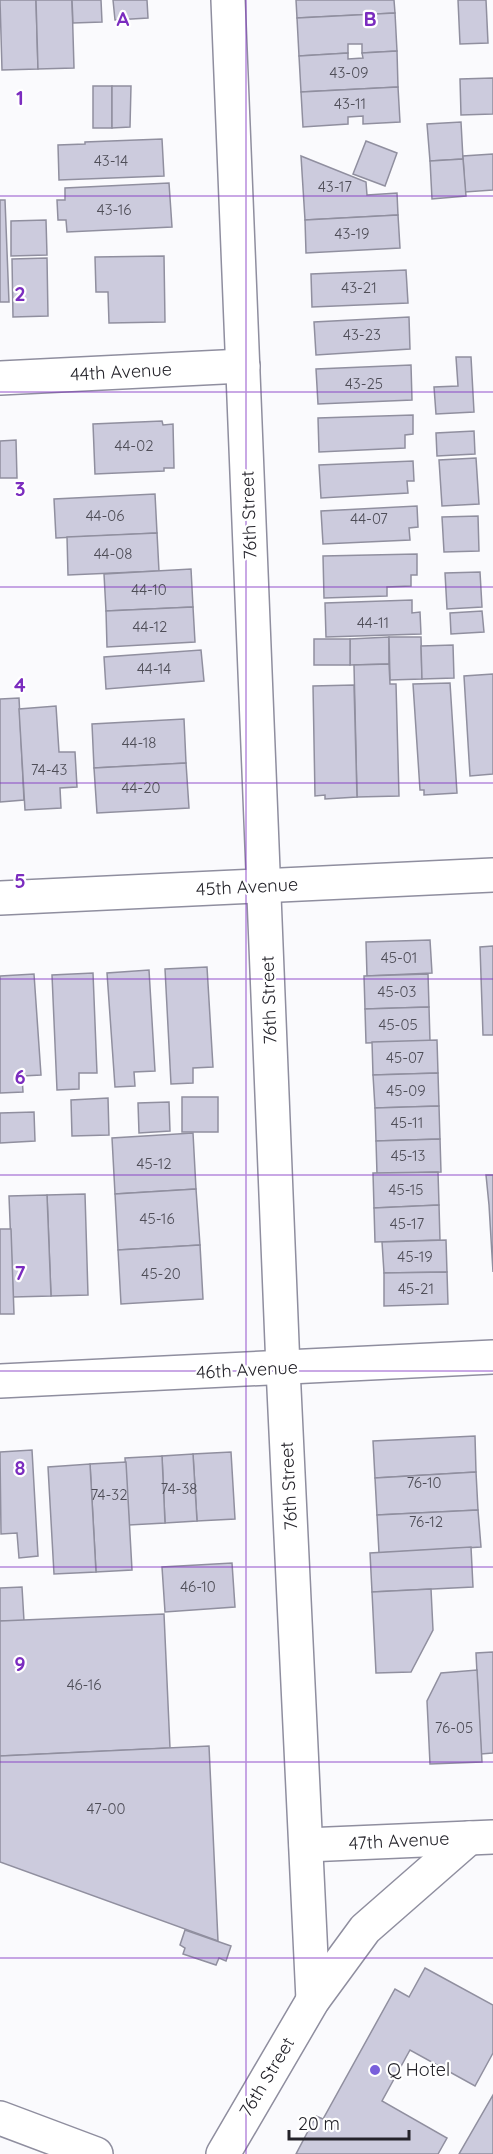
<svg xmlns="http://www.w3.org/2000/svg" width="493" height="2154" font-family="Quicksand,sans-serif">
<rect width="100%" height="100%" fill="#fafafd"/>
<!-- building -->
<g fill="#cccbdd" stroke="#908f9f" stroke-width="1.5">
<polygon points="0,0 36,0 38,69 2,70"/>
<polygon points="36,0 72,0 74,68 38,69"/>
<polygon points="72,0 101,0 102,22 73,23"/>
<polygon points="113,0 147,0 148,18 115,20"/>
<polygon points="296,0 394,0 395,13 297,18"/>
<polygon points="458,0 486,0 488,43 460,44"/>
<polygon points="395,13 397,51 362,53 362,44 348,44 348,53 299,56 297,18"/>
<polygon points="397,51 398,87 301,92 299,56 348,53 348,59 363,58 362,53"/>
<polygon points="493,78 493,114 461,115 460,79"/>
<rect x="93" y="86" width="19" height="42"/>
<polygon points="112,86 131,86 130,127 112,128"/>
<polygon points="398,87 400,122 363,124 363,116 348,117 348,124 303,127 301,92"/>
<polygon points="461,122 463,159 430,161 427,124"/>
<polygon points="162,139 164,176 59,180 58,145 85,144 85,142"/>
<polygon points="366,141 397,153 385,186 353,174"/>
<polygon points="493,154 493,190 465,192 463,156"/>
<polygon points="301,156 366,182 367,195 397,193 398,215 305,220"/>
<polygon points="463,159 466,196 432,199 430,161"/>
<polygon points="169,183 172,227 67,232 66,220 58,220 57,200 65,200 65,188"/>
<polygon points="0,200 5,200 9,302 0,302"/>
<polygon points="398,215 400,248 306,253 305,220"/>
<polygon points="46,220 47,255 11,256 11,221"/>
<polygon points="164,256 165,322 109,323 108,292 96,292 95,257"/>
<polygon points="47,258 48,316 13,317 12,259"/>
<polygon points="406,270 408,303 312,307 311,274"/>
<polygon points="409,317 410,349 316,355 314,322"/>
<polygon points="456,357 471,357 474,412 436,414 434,387 458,386"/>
<polygon points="411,365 412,400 318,404 316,369"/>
<polygon points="413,415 413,434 405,435 405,448 319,452 318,418"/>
<polygon points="162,421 163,425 173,424 174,468 164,468 164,471 95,474 93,424"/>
<polygon points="474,431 475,454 437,456 436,433"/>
<polygon points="16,440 17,478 0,478 0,441"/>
<polygon points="476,458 479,504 442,506 439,460"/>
<polygon points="413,461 414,481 407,481 408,493 321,498 319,465"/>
<polygon points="155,494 157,533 56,538 54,499"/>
<polygon points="417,506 418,527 409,528 410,540 323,544 321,511"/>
<polygon points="478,516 479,551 444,552 442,517"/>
<polygon points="157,533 159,571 68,575 67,537"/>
<polygon points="417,554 417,575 411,575 411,586 387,587 387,596 324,598 323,556"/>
<polygon points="191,569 193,607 106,611 104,574"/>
<polygon points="480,572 482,607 447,609 445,573"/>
<polygon points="412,600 412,613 420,612 421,634 326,637 325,603"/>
<polygon points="193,607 195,642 107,647 106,611"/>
<polygon points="482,611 484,632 451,634 450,613"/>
<polygon points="389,637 389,664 350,665 350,639"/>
<polygon points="389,637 421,637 422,679 390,680"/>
<rect x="314" y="639" width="36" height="26"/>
<polygon points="453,645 454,678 422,679 421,646"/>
<polygon points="201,650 204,681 106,689 104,657"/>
<polygon points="389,664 390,684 396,684 399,796 357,797 354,665"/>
<polygon points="493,674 493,774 470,776 464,676"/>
<polygon points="450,683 457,793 424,795 424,790 420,790 413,684"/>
<polygon points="354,685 357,797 325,799 325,795 315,796 313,686"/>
<polygon points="19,698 24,800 0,802 0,699"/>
<polygon points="56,706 59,752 75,752 77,787 60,788 61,808 25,810 19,709"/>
<polygon points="184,719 186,763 94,768 92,724"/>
<polygon points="186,763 189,808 97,813 94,768"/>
<polygon points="430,940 432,973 367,976 366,942"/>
<polygon points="493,946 493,1035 483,1035 480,947"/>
<polygon points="207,967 213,1067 193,1068 193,1083 171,1084 165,969"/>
<polygon points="149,970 155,1071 134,1072 135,1086 115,1087 107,973"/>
<polygon points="93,973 97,1073 79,1073 79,1089 57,1090 52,975"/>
<polygon points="34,974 41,1075 22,1076 23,1092 0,1093 0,976"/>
<polygon points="428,974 429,1007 365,1009 364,976"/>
<polygon points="429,1007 430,1041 366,1043 365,1009"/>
<polygon points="437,1040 438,1073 373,1075 372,1042"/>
<polygon points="438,1073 439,1106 375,1108 373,1075"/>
<rect x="182" y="1097" width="36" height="35"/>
<polygon points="108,1098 109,1135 72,1136 71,1100"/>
<polygon points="169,1102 170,1131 139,1133 138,1103"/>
<polygon points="439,1106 440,1139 376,1141 375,1108"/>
<polygon points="34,1112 35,1141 0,1143 0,1113"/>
<polygon points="193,1133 196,1189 115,1194 112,1138"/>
<polygon points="440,1139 441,1172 377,1174 376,1141"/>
<polygon points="438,1172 439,1205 374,1208 373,1173"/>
<polygon points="486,1175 493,1175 493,1272 489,1205"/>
<polygon points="196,1189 200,1245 118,1250 115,1194"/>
<polygon points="85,1194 88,1295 51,1296 47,1195"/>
<polygon points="47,1195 51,1296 13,1297 9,1196"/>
<polygon points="439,1205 440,1240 375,1242 374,1208"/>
<polygon points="0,1229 11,1229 14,1314 0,1314"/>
<polygon points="446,1240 447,1272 384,1273 382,1242"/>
<polygon points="200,1245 203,1299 121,1304 118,1250"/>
<polygon points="447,1272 448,1304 384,1306 384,1273"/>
<polygon points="475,1436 476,1472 375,1478 373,1441"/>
<polygon points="32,1450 38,1556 19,1558 17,1533 1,1534 0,1452"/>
<polygon points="231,1452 235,1519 197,1521 193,1454"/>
<polygon points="193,1454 197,1521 165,1523 162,1456"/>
<polygon points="162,1456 165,1523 129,1525 125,1458"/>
<polygon points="126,1462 132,1570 96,1572 90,1464"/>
<polygon points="90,1464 96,1572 54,1574 48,1467"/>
<polygon points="476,1472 478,1510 377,1515 375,1478"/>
<polygon points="478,1510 481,1547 379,1553 377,1515"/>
<polygon points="471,1547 473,1587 372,1592 370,1553"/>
<polygon points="232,1563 235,1607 165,1612 162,1567"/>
<polygon points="22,1587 24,1621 0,1621 0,1588"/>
<polygon points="431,1589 433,1630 411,1672 376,1673 372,1592"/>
<polygon points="164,1614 170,1748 0,1756 0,1621"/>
<polygon points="493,1652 493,1753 481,1754 476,1653"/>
<polygon points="477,1670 482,1762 430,1764 427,1701 441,1673"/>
<polygon points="209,1746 218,1941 0,1862 0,1756"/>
<polygon points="185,1930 231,1946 226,1961 219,1958 216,1965 183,1954 185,1948 180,1945"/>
<polygon points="425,1968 493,2005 493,2053 475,2086 410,2050 382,2101 447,2138 438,2154 296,2154 316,2116 323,2119 395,1989 409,1997"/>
<polygon points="493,2095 493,2154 459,2154"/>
</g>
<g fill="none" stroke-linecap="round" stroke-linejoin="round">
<defs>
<g id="street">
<polyline points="228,0 283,1368 313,2000"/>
<polyline points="0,378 243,366"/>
<polyline points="0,898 493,875"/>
<polyline points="0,1381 493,1357"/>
<polyline points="306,1845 493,1837"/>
<polyline points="223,2154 313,2000 365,1929 469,1838"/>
</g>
<polyline id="secondary" points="0,2118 96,2154"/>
</defs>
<!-- street casing -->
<use href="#street" stroke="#8f8e9f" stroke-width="36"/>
<!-- secondary casing -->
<use href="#secondary" stroke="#8f8e9f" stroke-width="36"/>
<!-- street -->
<use href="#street" stroke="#fff" stroke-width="33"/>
<!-- secondary -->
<use href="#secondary" stroke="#fff" stroke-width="33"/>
</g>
<!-- grid -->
<path fill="none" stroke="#7b2cbf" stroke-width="1.5" stroke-opacity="0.55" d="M246,0V2154M0,196H493M0,392H493M0,587H493M0,783H493M0,979H493M0,1175H493M0,1371H493M0,1567H493M0,1762H493M0,1958H493"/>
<!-- markers -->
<circle fill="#7960db" stroke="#fff" stroke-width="2" cx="375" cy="2070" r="6"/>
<g text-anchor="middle" stroke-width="4.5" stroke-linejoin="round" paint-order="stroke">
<!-- number labels -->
<g font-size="15" fill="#4e4d57">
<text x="349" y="78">43-09</text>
<text x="350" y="109">43-11</text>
<text x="111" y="166">43-14</text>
<text x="335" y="192">43-17</text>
<text x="114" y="215">43-16</text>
<text x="352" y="239">43-19</text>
<text x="359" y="293">43-21</text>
<text x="362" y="340">43-23</text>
<text x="364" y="389">43-25</text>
<text x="134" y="451">44-02</text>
<text x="105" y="521">44-06</text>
<text x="369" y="524">44-07</text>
<text x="113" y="559">44-08</text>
<text x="149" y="595">44-10</text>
<text x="373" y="628">44-11</text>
<text x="150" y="632">44-12</text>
<text x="154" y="674">44-14</text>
<text x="139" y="748">44-18</text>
<text x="49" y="775">74-43</text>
<text x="141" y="793">44-20</text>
<text x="399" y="963">45-01</text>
<text x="397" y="997">45-03</text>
<text x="398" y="1030">45-05</text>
<text x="405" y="1063">45-07</text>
<text x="406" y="1096">45-09</text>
<text x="407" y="1128">45-11</text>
<text x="408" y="1161">45-13</text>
<text x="154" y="1169">45-12</text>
<text x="406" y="1195">45-15</text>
<text x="157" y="1224">45-16</text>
<text x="407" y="1229">45-17</text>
<text x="415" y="1262">45-19</text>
<text x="161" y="1279">45-20</text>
<text x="416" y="1294">45-21</text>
<text x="424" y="1488">76-10</text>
<text x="179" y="1494">74-38</text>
<text x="109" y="1500">74-32</text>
<text x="426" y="1527">76-12</text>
<text x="198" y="1592">46-10</text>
<text x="84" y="1690">46-16</text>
<text x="454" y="1733">76-05</text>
<text x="106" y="1814">47-00</text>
</g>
<!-- street labels -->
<g font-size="18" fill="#24232a" stroke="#fff">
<text transform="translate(121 372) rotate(-3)" y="6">44th Avenue</text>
<text transform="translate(249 515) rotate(-92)" y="6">76th Street</text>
<text transform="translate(247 887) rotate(-3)" y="6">45th Avenue</text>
<text transform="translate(269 1000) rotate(-92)" y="6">76th Street</text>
<text transform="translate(247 1370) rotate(-3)" y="6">46th Avenue</text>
<text transform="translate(289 1486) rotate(-93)" y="6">76th Street</text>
<text transform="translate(399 1841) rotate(-3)" y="6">47th Avenue</text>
<text transform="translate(267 2077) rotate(-59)" y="6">76th Street</text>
</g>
<!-- poi labels -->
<g font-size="18" fill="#24232a" stroke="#fff" text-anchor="start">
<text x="387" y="2076">Q Hotel</text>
</g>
</g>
<g font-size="20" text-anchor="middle" font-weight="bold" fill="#7b2cbf" stroke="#fff" stroke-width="4.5" stroke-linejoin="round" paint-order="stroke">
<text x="123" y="26">A</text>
<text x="370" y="26">B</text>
<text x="20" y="105">1</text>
<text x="20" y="301">2</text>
<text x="20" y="496">3</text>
<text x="20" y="692">4</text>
<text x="20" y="888">5</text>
<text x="20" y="1084">6</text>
<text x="20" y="1280">7</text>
<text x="20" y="1475">8</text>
<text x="20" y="1671">9</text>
</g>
<!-- scale -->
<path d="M289 2130v9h120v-9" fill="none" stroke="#24232a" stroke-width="3"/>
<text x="298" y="2130" font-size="18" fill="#24232a" stroke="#ffffff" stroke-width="4.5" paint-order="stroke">20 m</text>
</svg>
